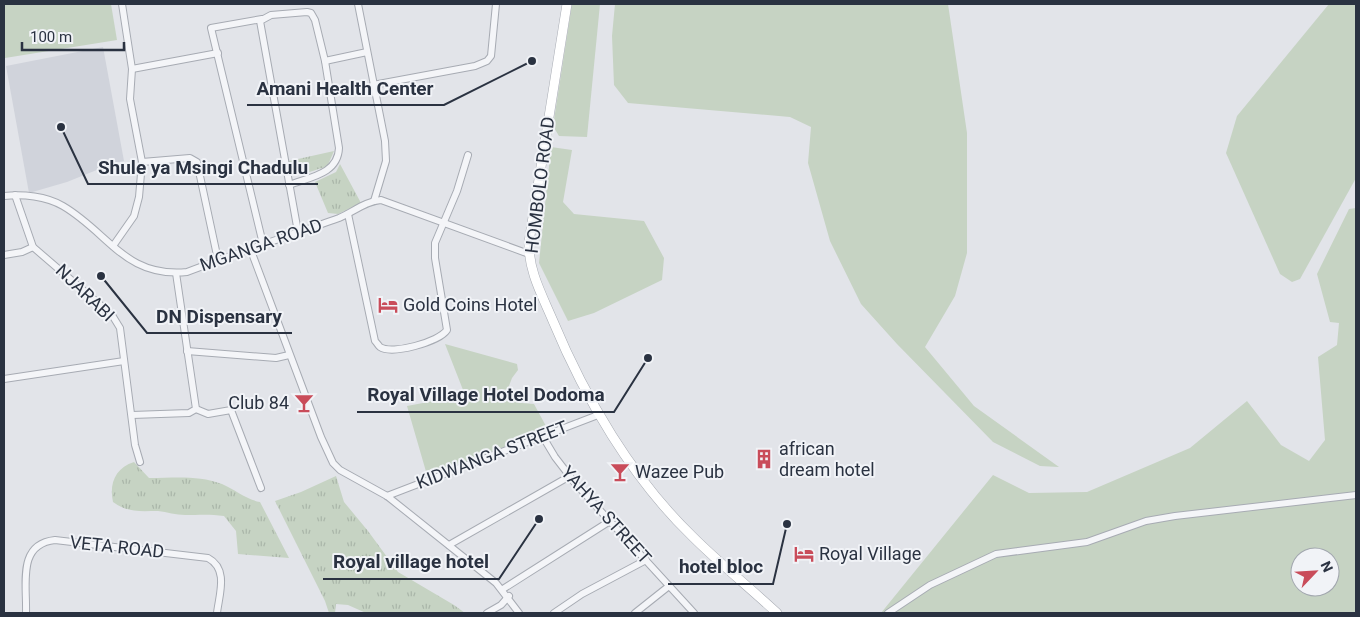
<svg xmlns="http://www.w3.org/2000/svg" width="1360" height="617" font-family="Roboto,sans-serif">
<defs>
<pattern id="park-tufts" width="24" height="20" patternUnits="userSpaceOnUse" patternTransform="scale(1.25)"><rect width="24" height="20" fill="#c6d3c3"/><path d="M3 7l-1-3M5 7V3M7 7l1-3M15 17l-1-3M17 17v-4M19 17l1-3" fill="none" stroke="#aab6a9"/></pattern>
</defs>
<rect width="100%" height="100%" fill="#e2e4e9"/>
<!-- built -->
<polygon fill="#d0d3db" points="103,47 124,161 114,163 67,182 29,193 6,66"/>
<!-- grass -->
<g fill="#c6d3c3" fill-rule="evenodd">
<polygon points="4,4 111,4 117,40 5,58"/>
<polygon points="572,4 600,4 587,137 559,136 553,126"/>
<polygon points="615,4 948,4 967,133 967,253 955,296 925,347 974,406 1059,467 1040,466 993,442 897,344 861,304 830,241 808,163 811,127 790,117 628,103 614,85 612,36"/>
<polygon points="1329,4 1356,4 1356,178 1300,279 1292,282 1280,274 1226,153 1237,116"/>
<polygon points="551,147 572,150 563,202 574,214 644,221 664,258 662,280 594,313 568,321 539,263"/>
<path d="M1356,208V613H881L993,475L1029,493L1087,492L1190,448L1247,401L1281,445L1309,461L1325,440L1318,357L1337,345L1339,323L1330,322L1317,274L1349,209ZM1300,557H1330V587H1300Z"/>
<polygon points="445,344 517,364 518,370 512,378 507,391 522,403 534,404 547,428 490,453 427,475 407,406 465,395"/>
</g>
<!-- park -->
<g fill="url(#park-tufts)">
<path d="M334,151L327,167C315,169 306,175 293,175L289,161Z"/>
<polygon points="340,164 361,203 338,214 328,213 315,182 336,172"/>
<path d="M134,462L149,478C175,478 198,475 222,484C236,490 245,499 260,502L289,558L238,554L236,531L224,516C210,514 199,515 185,515C176,515 167,512 158,511C140,511 128,513 113,502C109,484 115,468 134,462Z"/>
<polygon points="336,476 344,502 368,531 398,572 454,605 465,613 366,613 348,605 336,604 335,613 329,613 325,601 275,501 301,492"/>
</g>
<g fill="none" stroke-linecap="round" stroke-linejoin="round">
<defs>
<g id="street">
<polyline points="358,4 385,141 386,161 374,201"/>
<polyline points="262,19 211,28 263,244"/>
<polyline points="132,69 218,53"/>
<polyline points="373,85 475,66 487,61 491,56 496,4"/>
<polyline points="142,162 190,158 197,162 218,260"/>
<path d="M289,185C310,177 338,174 339,148L325,61"/>
<polyline points="15,195 33,247 112,315 120,328 135,445 140,462"/>
<path d="M4,196C23,194 46,196 63,206C109,233 125,278 187,272C237,253 288,236 339,218C353,212 366,201 381,200L529,254"/>
<path d="M348,214L375,341C377,343 378,345 380,347C392,355 439,342 447,330L435,258V243L457,191L468,155"/>
<polyline points="298,232 260,21 271,15 307,12 311,13 315,20 325,61 367,52"/>
<polyline points="113,246 134,216 139,197 142,162 130,99 132,69 122,4"/>
<polyline points="250,248 321,437 333,463 340,470 387,496 496,583 519,613"/>
<polyline points="4,255 22,252 33,247"/>
<polyline points="187,351 276,358 289,355"/>
<polyline points="4,379 124,361"/>
<polyline points="196,409 208,414 231,410 261,488"/>
<polyline points="132,415 189,413 196,409 176,273"/>
<polyline points="543,437 555,457 575,483 694,613"/>
<polyline points="387,496 598,415"/>
<polyline points="449,545 570,476"/>
<polyline points="503,589 610,521"/>
<path d="M26,613C27,584 17,544 55,540L208,558C229,569 219,595 217,613"/>
<polyline points="487,613 501,605 509,596"/>
<polyline points="554,613 582,594 646,560"/>
<polyline points="635,613 669,586"/>
<polyline points="888,613 930,585 996,554 1087,542 1146,521 1175,516 1356,495"/>
</g>
<path id="secondary" d="M567,4L529,242C528,270 542,295 553,321C585,398 632,478 692,536C719,563 749,587 777,613"/>
</defs>
<!-- street casing -->
<use href="#street" stroke="#a7abb3" stroke-width="8"/>
<!-- secondary casing -->
<use href="#secondary" stroke="#a7abb3" stroke-width="10"/>
<!-- street -->
<use href="#street" stroke="#f4f5f8" stroke-width="6"/>
<!-- secondary -->
<use href="#secondary" stroke="#fff" stroke-width="9"/>
</g>
<!-- icons -->
<defs>
<symbol id="hotel-bare" viewBox="-9 -9 18 18"><path d="M-6-4.5h1.5V1H6V5H4.5V3h-9V5H-6ZM-4 0a1.8 1.8 0 1 1 3.6 0ZM.5 0V-2.5h3Q6-2.5 6 0Z" fill="#c94c5a" stroke="#f1f3f7" stroke-width="2.5" paint-order="stroke"/></symbol>
<symbol id="bar-bare" viewBox="-9 -9 18 18"><path d="M-6-5H6L.8 .8V4.5H3.5V6h-7V4.5H-.8V.8Z" fill="#c94c5a" stroke="#f1f3f7" stroke-width="2.5" paint-order="stroke"/></symbol>
<symbol id="building-bare" viewBox="-9 -9 18 18"><path d="M-4-6H4V6H1V3H-1V6H-4ZM-2.5-4.3h1.7v1.8h-1.7ZM.8-4.3h1.7v1.8H.8ZM-2.5-1h1.7V.8h-1.7ZM.8-1h1.7V.8H.8Z" fill="#c94c5a" stroke="#f1f3f7" stroke-width="2.5" paint-order="stroke"/></symbol>
</defs>
<g fill-rule="evenodd">
<use href="#hotel-bare" x="374" y="291" width="28" height="28"/>
<use href="#bar-bare" x="290" y="389" width="28" height="28"/>
<use href="#building-bare" x="750" y="445" width="28" height="28"/>
<use href="#bar-bare" x="606" y="458" width="28" height="28"/>
<use href="#hotel-bare" x="790" y="540" width="28" height="28"/>
</g>
<g text-anchor="middle" stroke-width="4" stroke-linejoin="round" paint-order="stroke">
<!-- street labels -->
<g font-size="18" fill="#2a3241" stroke="#f1f3f7">
<text transform="translate(540 185) rotate(-83)" y="6">HOMBOLO ROAD</text>
<text transform="translate(261 245) rotate(-19)" y="6">MGANGA ROAD</text>
<text transform="translate(85 293) rotate(44)" y="6">NJARABI</text>
<text transform="translate(492 455) rotate(-21)" y="6">KIDWANGA STREET</text>
<text transform="translate(606 515) rotate(48)" y="6">YAHYA STREET</text>
<text transform="translate(117 547) rotate(6)" y="6">VETA ROAD</text>
</g>
<!-- poi labels -->
<g font-size="18" fill="#2a3241" stroke="#f1f3f7" text-anchor="start">
<text x="403" y="311">Gold Coins Hotel</text>
<text x="289" y="409" text-anchor="end">Club 84</text>
<text x="779" y="455">african<tspan x="779" dy="21">dream hotel</tspan></text>
<text x="635" y="478">Wazee Pub</text>
<text x="819" y="560">Royal Village</text>
</g>
</g>
<!-- callouts -->
<path fill="none" stroke="#2a3241" stroke-width="2" d="M532 61L444 105H247M61 127L88 184H318M101 276L147 333H292M648 358L614 412H357M539 519L499 579H323M787 524L773 584H668"/>
<g fill="#2a3241" stroke="#f1f3f7" stroke-width="2">
<circle cx="532" cy="61" r="5"/>
<circle cx="61" cy="127" r="5"/>
<circle cx="101" cy="276" r="5"/>
<circle cx="648" cy="358" r="5"/>
<circle cx="539" cy="519" r="5"/>
<circle cx="787" cy="524" r="5"/>
</g>
<g font-size="19" text-anchor="middle" font-weight="bold" fill="#2a3241" stroke="#f1f3f7" stroke-width="4" stroke-linejoin="round" paint-order="stroke">
<text x="345" y="95">Amani Health Center</text>
<text x="203" y="174">Shule ya Msingi Chadulu</text>
<text x="219" y="323">DN Dispensary</text>
<text x="486" y="401">Royal Village Hotel Dodoma</text>
<text x="411" y="568">Royal village hotel</text>
<text x="721" y="573">hotel bloc</text>
</g>
<!-- border -->
<rect width="1360" height="617" fill="none" stroke="#2a3241" stroke-width="10"/>
<!-- north arrow -->
<g transform="translate(1315 572) rotate(65)"><circle r="24" fill="#f1f3f7" stroke="#a1a6ae"/>
<path d="M0-4L9 19L0 12L-9 19Z" fill="#c94c5a"/>
<text y="-8" font-size="14" font-weight="bold" text-anchor="middle" fill="#2a3241">N</text>
</g>
<!-- scale -->
<path d="M22 42v8h102v-8" fill="none" stroke="#2a3241" stroke-width="2.5"/>
<text x="30" y="42" font-size="15" fill="#2a3241" stroke="#f1f3f7" stroke-width="4" paint-order="stroke">100 m</text>
</svg>
